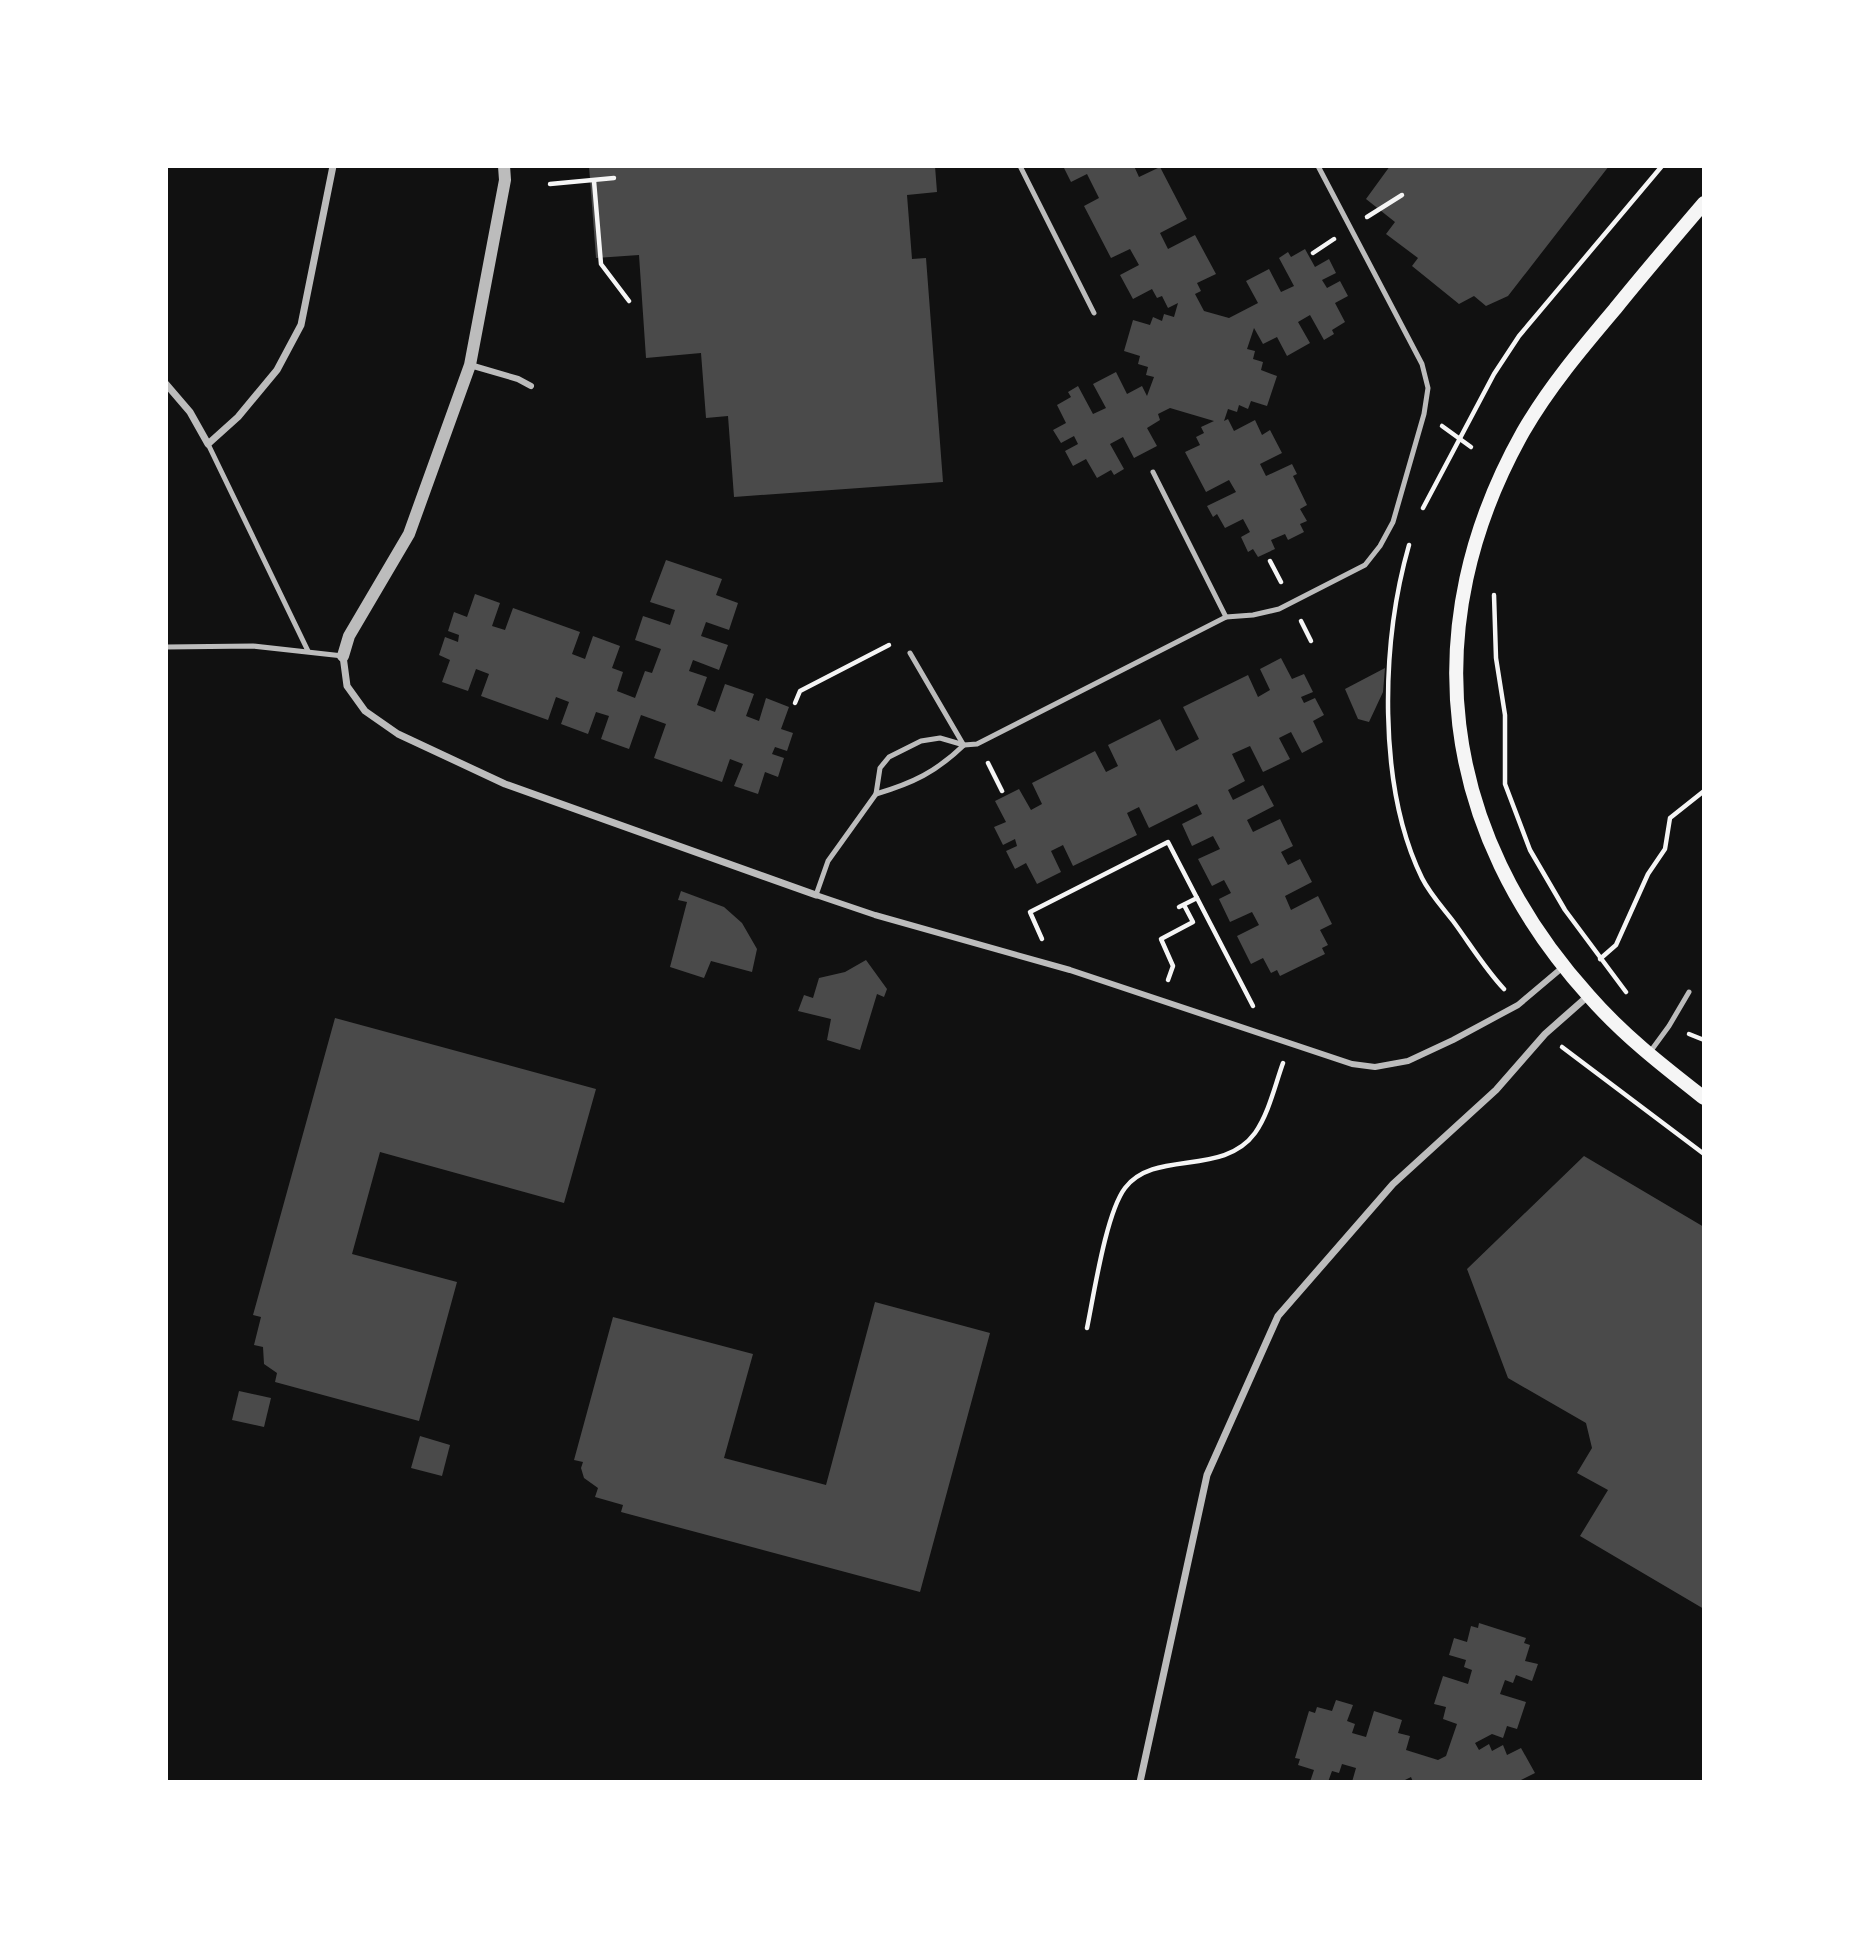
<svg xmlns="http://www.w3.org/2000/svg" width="1870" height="1948" font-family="'Open Sans',sans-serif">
<rect width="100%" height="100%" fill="#111"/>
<!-- building -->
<g fill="#4a4a4a">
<polygon points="589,166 935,166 937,192 907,195 912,259 926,258 943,482 734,497 728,416 706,418 701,353 646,358 639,255 596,258"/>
<polygon points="1063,166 1134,166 1139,177 1160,167 1187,219 1160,233 1168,249 1195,235 1216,274 1197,283 1201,291 1195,294 1204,311 1229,318 1258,303 1246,281 1269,269 1281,292 1294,286 1279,258 1288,252 1291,257 1305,249 1315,267 1329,259 1336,273 1322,280 1327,288 1340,281 1348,296 1335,303 1345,322 1332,330 1334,334 1324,340 1310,315 1298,322 1310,343 1287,356 1277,337 1263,344 1254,328 1247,349 1255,351 1253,359 1263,362 1261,370 1277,376 1267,406 1251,401 1248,409 1239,405 1237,412 1228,409 1224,421 1228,419 1234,431 1255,420 1262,435 1270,430 1282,453 1260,464 1266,476 1292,464 1297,474 1293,476 1307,505 1300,509 1307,521 1300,524 1304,532 1288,540 1285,534 1271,540 1275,549 1258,557 1253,549 1248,552 1241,537 1250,532 1243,519 1225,528 1217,514 1213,517 1207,506 1236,492 1229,480 1206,492 1185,452 1200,445 1196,437 1204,433 1201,427 1214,421 1170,408 1158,414 1160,420 1147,428 1157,446 1134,458 1123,437 1110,444 1124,469 1114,475 1111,470 1097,478 1086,459 1073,466 1065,451 1078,444 1074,436 1061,443 1053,430 1066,423 1057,405 1071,397 1068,392 1078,386 1093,414 1106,408 1093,384 1116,372 1127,394 1142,386 1147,396 1154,377 1146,375 1148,367 1138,364 1140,356 1124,351 1133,320 1150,325 1153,317 1162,321 1164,314 1174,317 1178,303 1168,308 1162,296 1157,298 1152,289 1133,299 1120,275 1139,265 1130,249 1111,258 1084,206 1099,198 1087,174 1071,182"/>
<polygon points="1390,166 1609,166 1508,296 1486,306 1474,296 1459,304 1412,266 1418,258 1386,234 1395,222 1366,199"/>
<polygon points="666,560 722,579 716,595 738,603 729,630 706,622 701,636 728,645 719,670 693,660 689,671 707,677 697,705 715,712 725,684 754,694 746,716 759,721 766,698 789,707 781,729 793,733 787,751 775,747 772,754 784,758 778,777 765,772 758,794 734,786 743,764 730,759 722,782 654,758 666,724 641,715 629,749 601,739 609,716 596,712 588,734 561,724 569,702 556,697 548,720 481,696 489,674 476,669 468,691 442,682 450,660 439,655 445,637 458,642 459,635 448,631 454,612 467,617 475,594 500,603 492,626 505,630 513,608 580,632 572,654 585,659 593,636 620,646 612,668 623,672 617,691 635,698 645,671 652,673 661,649 635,640 643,616 670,625 675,610 650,602"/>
<polygon points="1281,658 1292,679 1304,674 1313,692 1301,697 1304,703 1315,698 1324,715 1313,721 1323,742 1302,753 1291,732 1279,738 1290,759 1263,772 1250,746 1232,754 1245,781 1228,790 1233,800 1263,785 1274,806 1247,820 1253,832 1280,819 1293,846 1281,852 1288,865 1300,859 1312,882 1285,896 1291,910 1318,896 1332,924 1320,930 1328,945 1322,948 1325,954 1280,976 1277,970 1271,973 1263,958 1251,964 1237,936 1259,925 1252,912 1230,922 1219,899 1231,893 1224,880 1212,886 1198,859 1220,849 1213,836 1192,846 1182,824 1202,814 1197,804 1149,828 1139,807 1127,813 1137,835 1073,866 1063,845 1051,851 1061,872 1037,884 1026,863 1015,869 1006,851 1017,846 1015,839 1003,845 994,827 1006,822 995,801 1019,789 1031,810 1042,804 1032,783 1095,751 1106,772 1118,766 1108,745 1160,719 1176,751 1199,739 1183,707 1248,675 1258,697 1270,690 1260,669"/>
<polygon points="1385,668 1383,692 1369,722 1358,719 1345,689"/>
<polygon points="681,891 724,907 742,923 757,949 752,972 711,961 704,978 670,967 687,902 678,900"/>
<polygon points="866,960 887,989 884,997 877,994 860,1050 827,1040 831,1019 798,1011 804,995 813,998 819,978 845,972"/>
<polygon points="335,1018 596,1089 564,1203 380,1152 352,1254 457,1282 419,1421 275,1382 277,1373 264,1364 263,1347 254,1345 261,1317 253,1315"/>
<polygon points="1584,1156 1704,1227 1704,1609 1580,1536 1608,1490 1577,1473 1592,1448 1586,1423 1508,1378 1467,1269"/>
<polygon points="875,1302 990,1333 920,1592 621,1512 623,1505 595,1497 598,1488 584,1478 581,1468 583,1462 574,1460 613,1317 753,1354 724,1458 826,1485"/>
<polygon points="239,1391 271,1398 264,1427 232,1420"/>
<polygon points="420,1436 450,1445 442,1476 411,1468"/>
<polygon points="1479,1623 1526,1638 1524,1643 1530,1645 1525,1661 1538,1664 1532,1681 1516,1675 1513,1683 1505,1680 1500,1694 1526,1702 1517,1729 1507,1726 1503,1738 1492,1734 1475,1743 1479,1750 1489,1744 1492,1751 1503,1745 1507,1755 1521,1748 1535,1773 1521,1780 1522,1782 1413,1782 1411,1777 1401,1782 1352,1782 1356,1768 1342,1764 1339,1773 1332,1771 1328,1782 1310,1782 1314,1770 1298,1765 1300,1759 1295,1758 1309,1711 1315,1713 1317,1707 1332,1711 1336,1700 1353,1705 1347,1721 1355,1724 1352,1733 1366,1737 1374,1711 1402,1720 1398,1733 1410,1736 1406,1750 1438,1760 1446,1756 1457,1724 1443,1719 1446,1707 1434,1704 1443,1676 1468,1684 1472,1670 1464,1667 1466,1660 1449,1655 1454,1638 1467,1642 1471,1626 1478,1628"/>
</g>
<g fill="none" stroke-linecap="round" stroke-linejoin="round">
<!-- path -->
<g stroke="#f5f5f5" stroke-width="4.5">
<polyline points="594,181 601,264 629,301"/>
<polyline points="550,184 614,178"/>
<polyline points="1367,217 1402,195"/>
<polyline points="1313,253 1334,239"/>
<polyline points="1442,426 1471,447"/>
<polyline points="1423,508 1494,374 1519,336 1662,166"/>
<path d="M1409,545C1381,643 1377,786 1422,878C1430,894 1443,908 1453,921C1470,944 1485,969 1504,989"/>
<polyline points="1270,561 1281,582"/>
<polyline points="1494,595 1496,658 1505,715 1505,784 1530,850 1565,910 1626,992"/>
<polyline points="1301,621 1311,641"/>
<polyline points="795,703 800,691 889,645"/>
<polyline points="988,763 1002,791"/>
<polyline points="1179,907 1197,898"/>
<polyline points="1042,939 1030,912 1168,842 1253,1006"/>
<polyline points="1600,959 1616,945 1648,874 1665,849 1670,818 1704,791"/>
<polyline points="1168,980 1173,966 1161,939 1193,922 1184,905"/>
<polyline points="1689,1034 1704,1040"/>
<polyline points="1562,1047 1704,1154"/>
<path d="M1087,1328C1094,1294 1106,1213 1125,1188C1155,1149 1223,1177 1255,1133C1269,1113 1275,1085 1283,1063"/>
</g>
<!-- service -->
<g stroke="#bcbcbc" stroke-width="5">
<polyline points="1020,166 1094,313"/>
<polyline points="208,444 308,651"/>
<polyline points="1153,472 1226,617"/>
<polyline points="166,647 253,646 343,656"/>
<polyline points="910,653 963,744"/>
<path d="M876,794C913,783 936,772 964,745"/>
<polyline points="816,895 828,861 876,794 880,768 889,757 921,741 940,738 964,745 977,744 1226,617 1253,615 1279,609 1365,565 1380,546 1393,522 1424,414 1428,388 1422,364 1318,166"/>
<polyline points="1650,1052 1669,1026 1689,992"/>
</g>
<!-- pedestrian -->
<g stroke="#bcbcbc" stroke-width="6">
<polyline points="470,365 518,379 531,386"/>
<polyline points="816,895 875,915 1070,970 1352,1064 1375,1067 1408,1061 1453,1040 1518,1005 1563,967"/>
</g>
<!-- minor -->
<g stroke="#bcbcbc" stroke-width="7">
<polyline points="166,384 190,412 208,444 238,417 277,370 301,325 333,166"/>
<polyline points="343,656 347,686 365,711 398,734 505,784 816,895"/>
<polyline points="1140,1782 1207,1475 1278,1316 1393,1184 1496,1090 1545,1034 1588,996"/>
</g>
<!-- tertiary -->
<polyline stroke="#bcbcbc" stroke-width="12" points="343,656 349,636 409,534 470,365 505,180 504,166"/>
<!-- secondary -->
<path stroke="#f5f5f5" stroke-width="14" d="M1704,203C1674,238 1644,273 1615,309C1582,348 1549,387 1523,432C1414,626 1440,831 1589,996C1623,1035 1663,1066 1704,1098"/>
</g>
<!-- border -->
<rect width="1870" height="1948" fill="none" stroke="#ffffff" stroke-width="336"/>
</svg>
